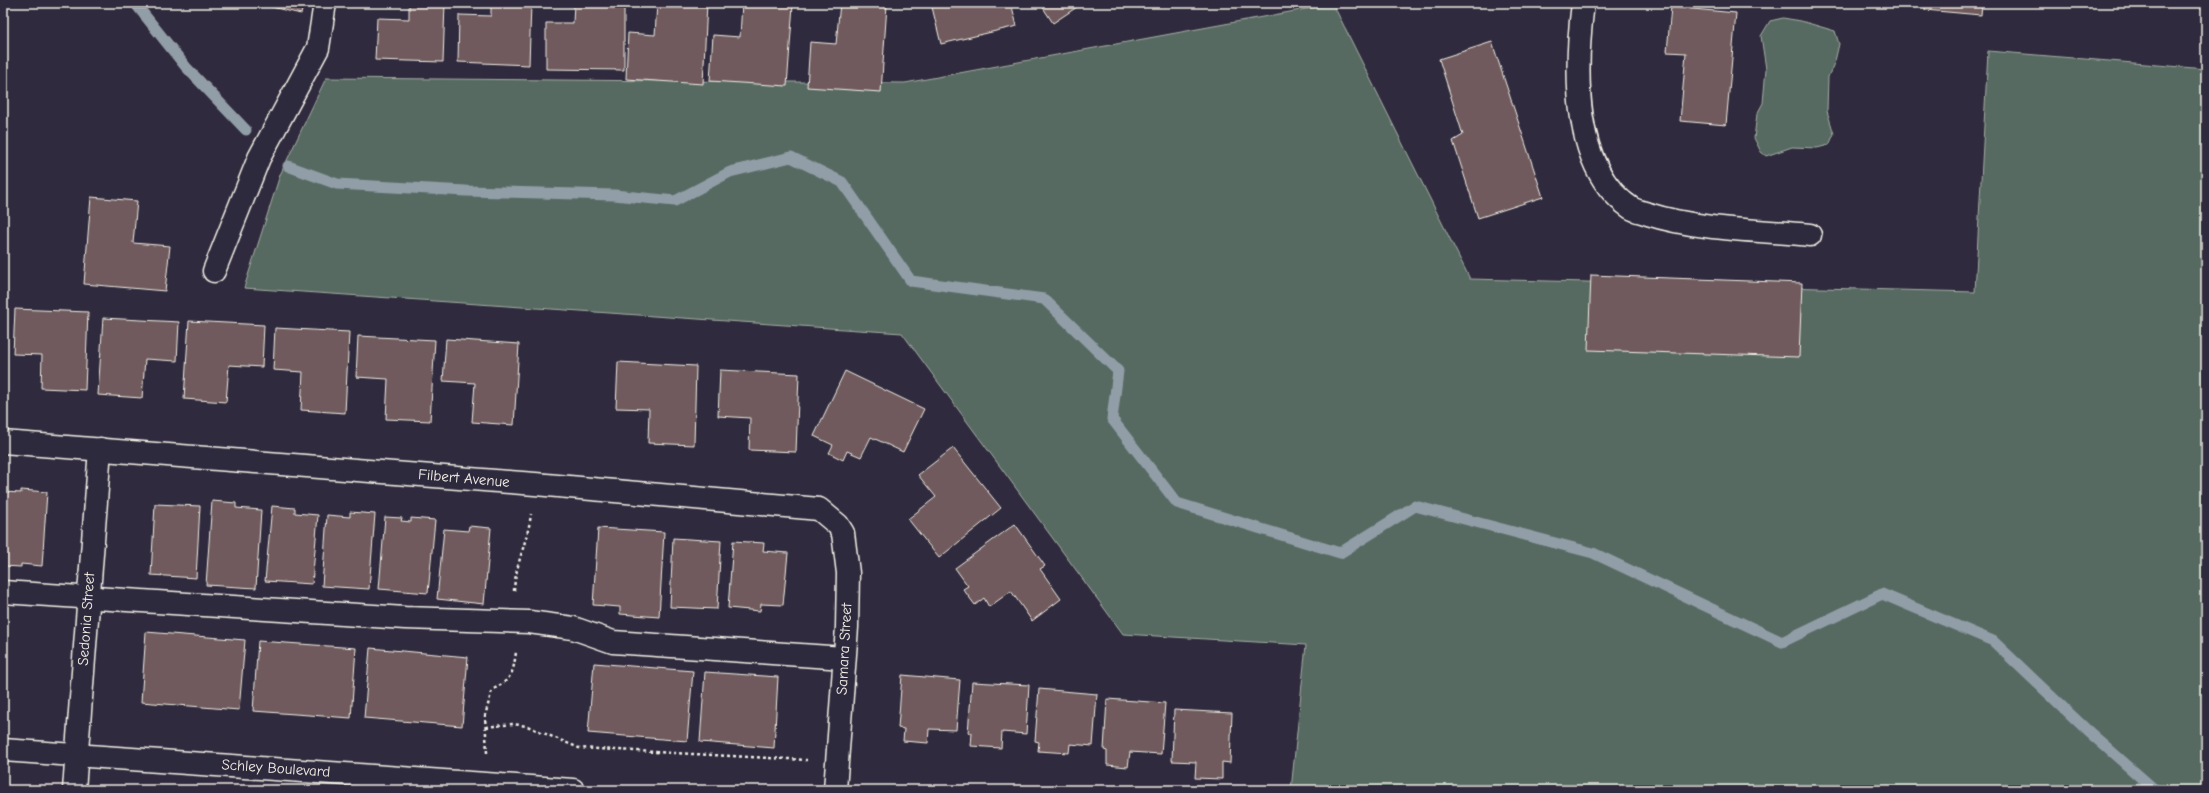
<svg xmlns="http://www.w3.org/2000/svg" width="2209" height="793" font-family="'Comic Neue',sans-serif">
<rect width="100%" height="100%" fill="#2f2a3d"/>
<filter id="ink" filterUnits="userSpaceOnUse"><feTurbulence type="fractalNoise" baseFrequency=".025" numOctaves="2"/><feDisplacementMap in="SourceGraphic" scale="8" xChannelSelector="R" yChannelSelector="G"/><feConvolveMatrix kernelMatrix="1 2 1 2 8 2 1 2 1" color-interpolation-filters="sRGB"/></filter>
<g filter="url(#ink)">
<!-- green -->
<g fill="#576a62" stroke="#a6aea5">
<polygon points="1333,4 1470,279 1975,292 1988,51 2206,69 2206,790 1291,790 1306,645 1123,634 902,333 244,288 280,175 326,78 905,83"/>
<polygon points="1783,18 1801,21 1835,31 1839,44 1835,61 1828,77 1827,111 1834,134 1829,145 1817,148 1792,147 1766,156 1761,152 1754,138 1757,114 1763,103 1766,69 1761,36 1770,21"/>
</g>
<g fill="none" stroke-linecap="round" stroke-linejoin="round">
<!-- stream -->
<g stroke="#929ea7" stroke-width="11">
<polyline points="135,3 186,67 246,130"/>
<polyline points="288,166 337,184 466,191 614,195 675,201 730,172 791,157 842,182 911,281 1044,299 1118,371 1112,419 1177,503 1340,553 1415,506 1593,553 1782,642 1882,594 1993,641 2088,731 2155,790"/>
</g>
</g>
<!-- building -->
<g fill="#6f5a5d" stroke="#f4f1e8">
<polygon points="255,3 304,3 301,14"/>
<polygon points="409,3 445,3 443,62 375,60 377,18 409,19"/>
<polygon points="491,3 531,3 529,65 458,62 459,15 491,16"/>
<polygon points="574,3 624,3 624,70 546,69 546,23 573,23"/>
<polygon points="657,3 707,3 703,84 626,79 628,33 655,35"/>
<polygon points="742,3 793,5 787,86 710,81 713,35 740,37"/>
<polygon points="840,3 887,5 881,92 807,87 810,42 836,44"/>
<polygon points="931,3 1011,3 1017,26 941,44"/>
<polygon points="1040,3 1083,3 1053,23"/>
<polygon points="1925,3 1982,3 1981,15 1925,10"/>
<polygon points="1671,7 1736,13 1726,125 1680,121 1686,53 1667,52"/>
<polygon points="1492,42 1543,197 1478,218 1453,141 1463,135 1439,59"/>
<polygon points="91,197 137,201 133,243 170,246 165,291 84,284"/>
<polygon points="1591,275 1802,283 1799,357 1588,350"/>
<polygon points="15,309 88,312 85,390 41,388 42,355 13,354"/>
<polygon points="103,318 179,322 177,361 145,359 142,398 98,395"/>
<polygon points="189,321 264,325 262,367 229,365 226,402 184,399"/>
<polygon points="275,328 349,332 345,413 301,410 303,372 273,370"/>
<polygon points="358,336 435,340 430,421 386,419 388,379 356,377"/>
<polygon points="446,339 519,344 514,425 472,422 475,383 443,381"/>
<polygon points="618,362 696,366 694,445 648,443 649,409 616,408"/>
<polygon points="720,370 799,374 796,452 749,450 750,418 718,416"/>
<polygon points="845,371 924,409 903,452 871,437 861,457 847,451 843,460 829,453 833,445 814,436"/>
<polygon points="953,448 1001,508 939,558 908,519 936,497 918,475"/>
<polygon points="21,490 47,492 42,566 21,564 21,567 3,566 3,492 21,493"/>
<polygon points="212,501 236,503 236,508 261,510 256,588 206,585"/>
<polygon points="155,504 200,506 196,578 151,575"/>
<polygon points="272,506 295,508 295,513 318,515 312,584 265,581"/>
<polygon points="350,512 375,514 369,589 322,586 327,515 350,517"/>
<polygon points="385,517 402,518 401,521 411,522 411,518 435,520 428,593 379,589"/>
<polygon points="1015,524 1045,566 1040,569 1061,599 1032,621 1011,591 989,607 984,598 975,605 963,589 968,586 955,568"/>
<polygon points="469,526 491,528 484,604 437,599 444,529 468,531"/>
<polygon points="598,528 664,532 659,617 620,614 620,607 593,605"/>
<polygon points="673,538 721,541 717,609 670,607"/>
<polygon points="733,541 764,543 763,551 788,553 783,605 761,604 760,611 728,608"/>
<polygon points="146,632 245,640 239,710 141,702"/>
<polygon points="258,641 356,648 351,718 253,711"/>
<polygon points="370,648 468,657 462,726 364,718"/>
<polygon points="594,663 693,671 687,741 588,733"/>
<polygon points="705,672 778,677 774,748 700,742"/>
<polygon points="902,675 960,680 956,730 929,729 928,743 903,741 904,729 898,728"/>
<polygon points="972,682 1029,685 1026,734 1002,732 1001,748 971,746 972,733 968,733"/>
<polygon points="1039,689 1097,694 1093,746 1070,744 1069,753 1038,751 1039,742 1035,741"/>
<polygon points="1107,699 1165,703 1161,754 1130,752 1128,767 1107,765 1107,751 1104,750"/>
<polygon points="1174,710 1232,713 1230,763 1222,762 1222,779 1195,778 1196,762 1172,761"/>
</g>
<g fill="none" stroke-linecap="round" stroke-linejoin="round">
<defs>
<g id="minor">
<path d="M1583,3C1575,67 1571,168 1631,208C1636,211 1643,212 1648,214C1698,230 1758,230 1810,235"/>
<polyline points="214,271 259,158 318,48 325,3"/>
<polyline points="3,442 535,484 819,509 838,525 843,533 848,573 847,627 835,790"/>
<polyline points="3,592 405,618 529,622 573,628 613,642 844,658"/>
<polyline points="3,750 573,790"/>
<polyline points="74,790 100,449"/>
</g>
</defs>
<!-- minor casing -->
<use href="#minor" stroke="#f4f1e8" stroke-width="25"/>
<!-- path -->
<g stroke="#f4f1e8" stroke-width="2.5" stroke-dasharray="3 3" stroke-linecap="butt">
<path d="M514,591C515,565 528,540 531,514"/>
<polyline points="486,727 513,724 527,726 579,748 807,760"/>
<path d="M487,753L485,716L492,690C512,679 513,674 516,652"/>
</g>
<!-- minor -->
<use href="#minor" stroke="#2f2a3d" stroke-width="22"/>
</g>
</g>
<g text-anchor="middle" stroke-width="3" stroke-linejoin="round" paint-order="stroke">
<!-- street labels -->
<g font-size="15" fill="#f4f1e8" stroke="#2f2a3d">
<text transform="translate(464 478) rotate(5)" y="5">Filbert Avenue</text>
<text transform="translate(86 619) rotate(-86)" y="5">Sedonia Street</text>
<text transform="translate(844 649) rotate(-87)" y="5">Samara Street</text>
<text transform="translate(276 768) rotate(4)" y="5">Schley Boulevard</text>
</g>
</g>
<!-- margin -->
<rect width="2209" height="793" fill="none" stroke="#2f2a3d" stroke-width="16"/>
<rect x="8" y="8" width="2193" height="777" fill="none" stroke="#f4f1e8" stroke-width="1.5" filter="url(#ink)"/>
</svg>
